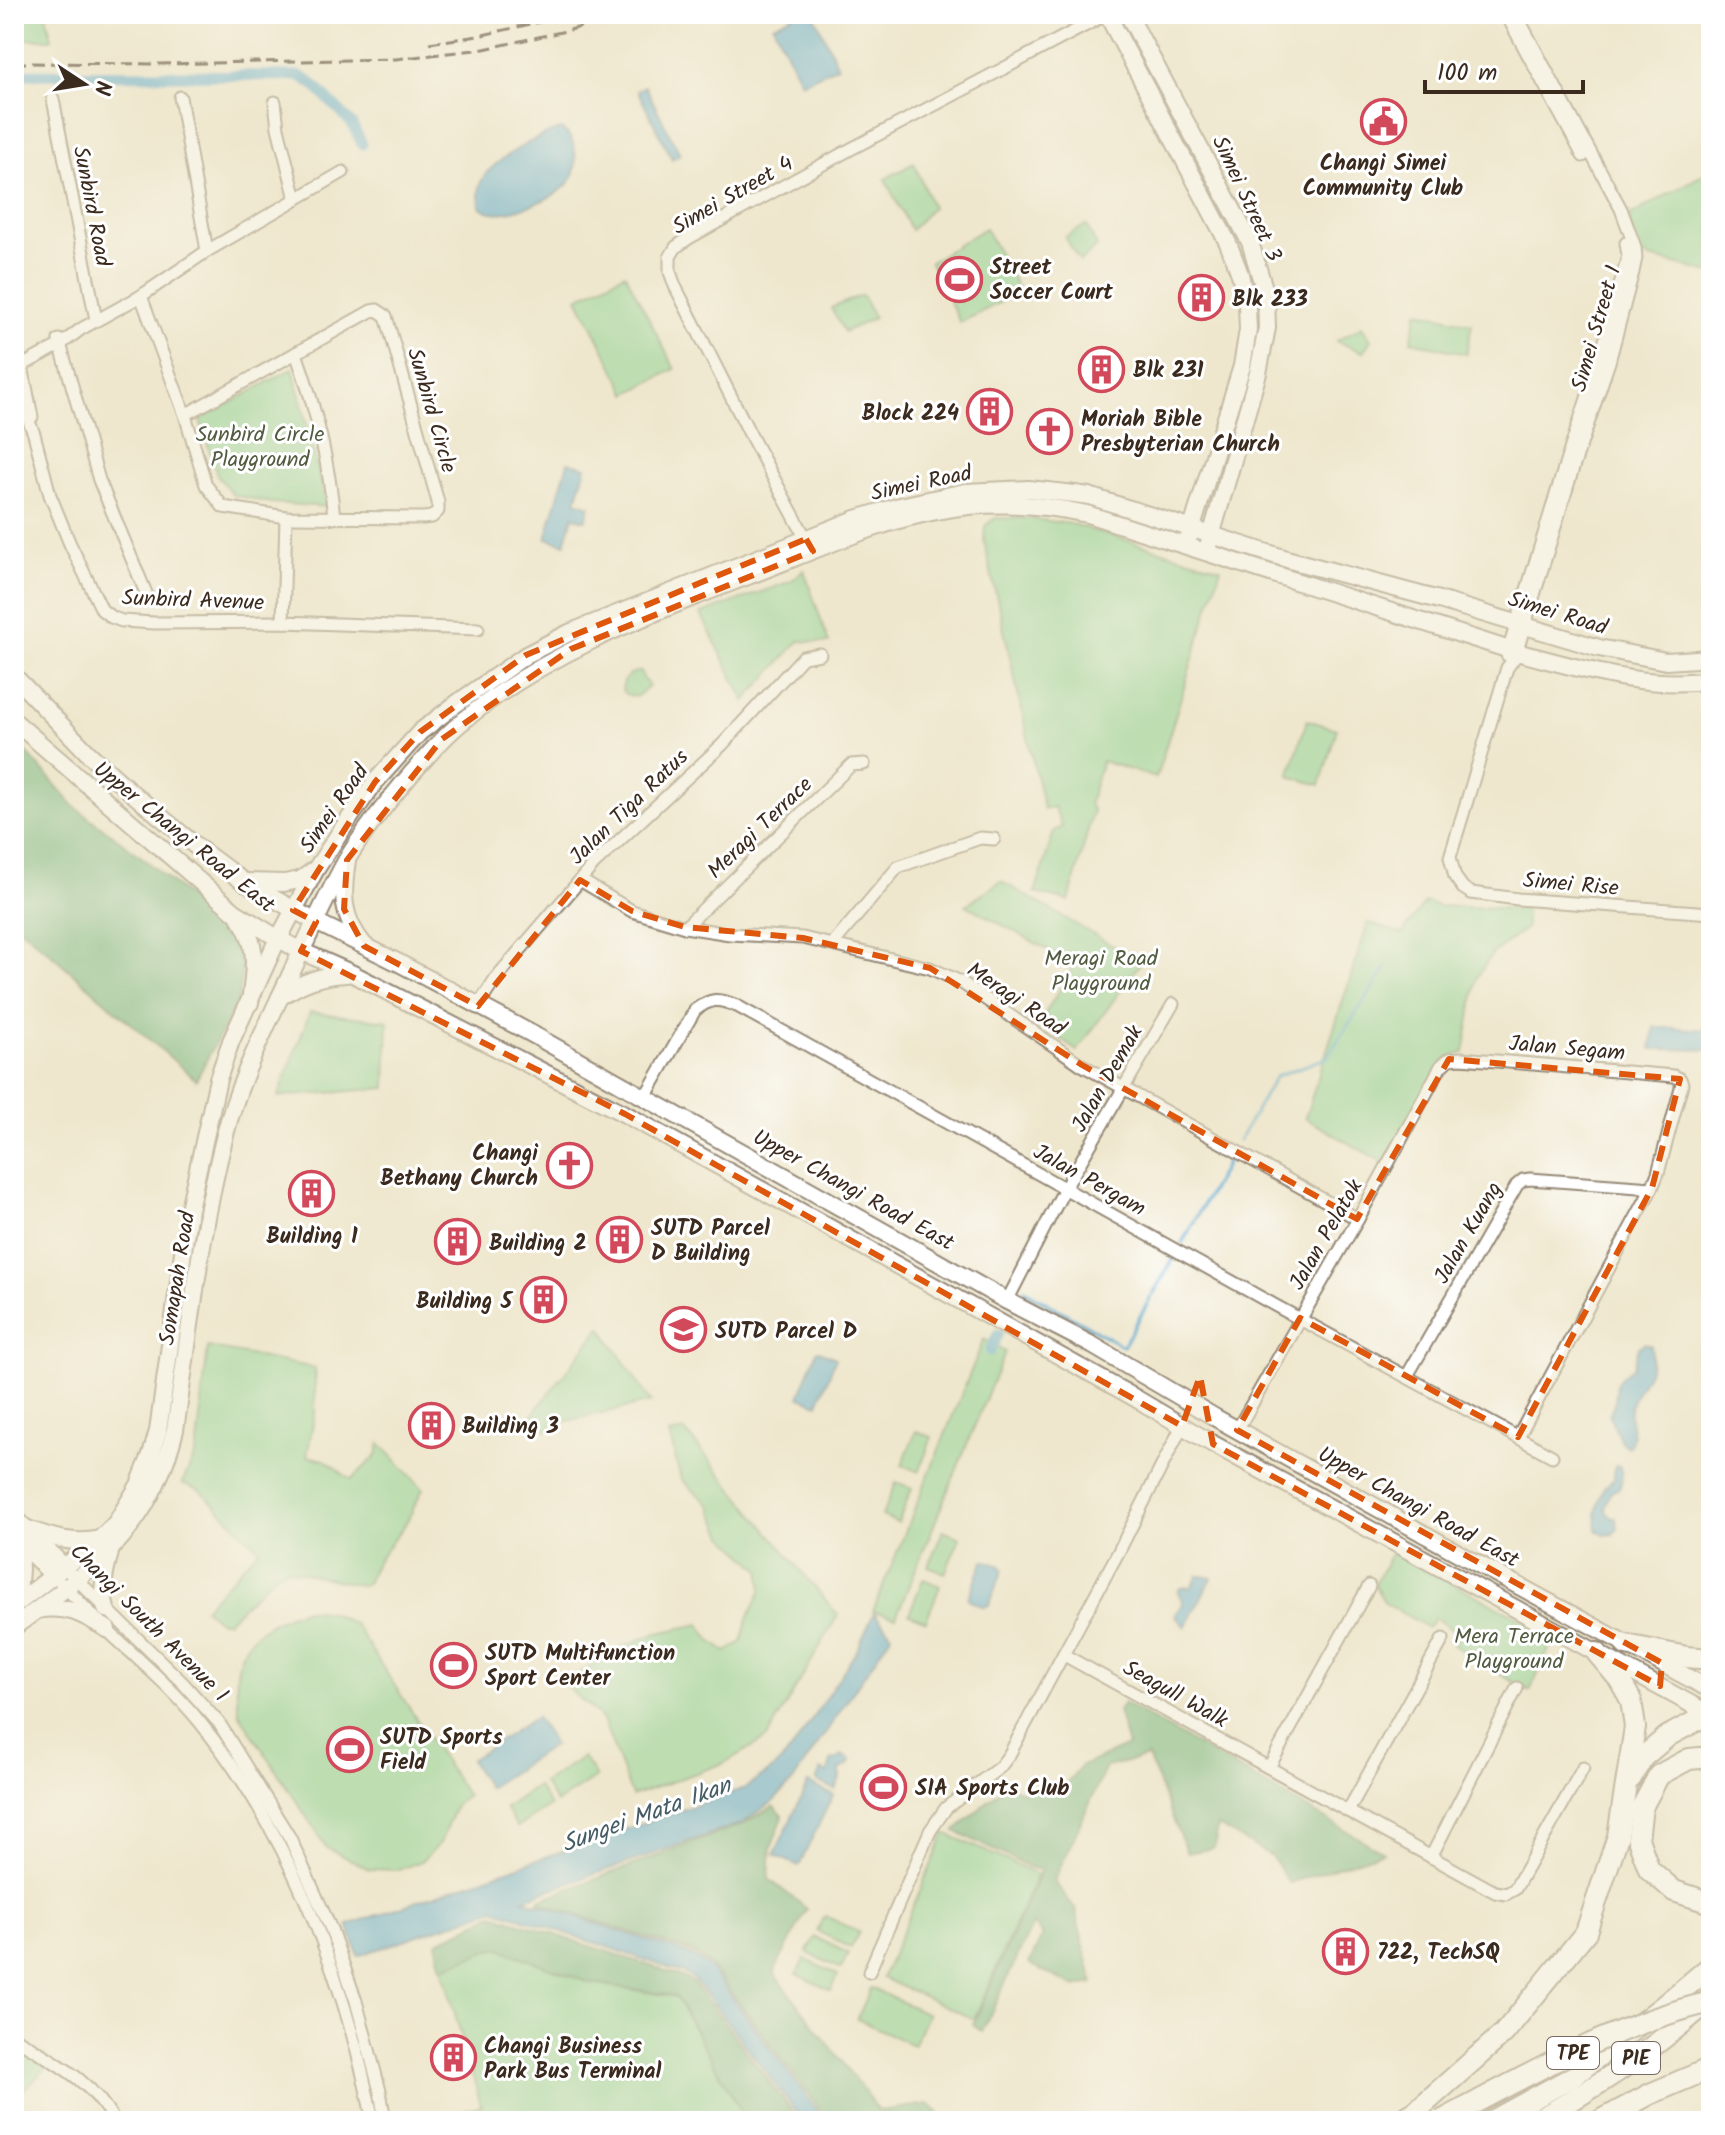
<svg xmlns="http://www.w3.org/2000/svg" width="1725" height="2135" font-family="Kalam,sans-serif">
<rect width="100%" height="100%" fill="#fff"/>
<filter id="ink" filterUnits="userSpaceOnUse"><feTurbulence type="fractalNoise" baseFrequency=".0125" numOctaves="2"/><feDisplacementMap in="SourceGraphic" scale="16" xChannelSelector="R" yChannelSelector="G"/><feConvolveMatrix kernelMatrix="1 2 1 2 8 2 1 2 1" color-interpolation-filters="sRGB"/></filter>
<filter id="wash" filterUnits="userSpaceOnUse"><feTurbulence type="fractalNoise" baseFrequency=".006" numOctaves="4" result="noise"/><feDisplacementMap in="SourceGraphic" scale="32" xChannelSelector="R" yChannelSelector="G"/><feGaussianBlur stdDeviation="1.8" result="paint"/><feColorMatrix in="noise" values="0 0 0 0 0 0 0 0 0 0 0 0 0 0 0 0 0 1.4 0 .05"/><feComposite in="paint" operator="in"/></filter>
<g filter="url(#wash)">
<rect width="100%" height="100%" fill="#efe7cd"/>
<!-- green -->
<g fill="#84d291" stroke="#607e58" stroke-width="2">
<polygon points="14,14 46,14 52,39 14,39"/>
<polygon points="914,163 932,207 911,230 885,179"/>
<polygon points="1711,170 1711,273 1638,255 1628,217"/>
<polygon points="1086,225 1097,246 1080,262 1065,237"/>
<polygon points="985,228 1020,292 960,323 930,262"/>
<polygon points="625,273 675,369 627,394 578,298"/>
<polygon points="862,295 874,318 844,332 831,308"/>
<polygon points="1418,311 1472,324 1466,354 1411,341"/>
<polygon points="1362,326 1371,340 1363,352 1336,341"/>
<polygon points="293,368 327,507 271,503 233,495 217,475 200,420"/>
<polygon points="995,518 1025,518 1072,524 1221,568 1156,778 1102,761 1089,804 1093,811 1069,901 1035,893 1054,831 1062,827 1054,807 1044,810 984,541 985,526"/>
<polygon points="804,570 829,643 799,641 745,701 701,614 791,581"/>
<path d="M636,672H641L643,678L649,686L636,697L625,694L622,690C623,680 627,674 636,672Z"/>
<polygon points="1307,720 1337,729 1320,785 1289,776"/>
<polygon points="1001,881 1141,962 1077,1051 1039,1024 1072,968 1072,963 966,905"/>
<polygon points="1425,902 1438,906 1526,909 1526,928 1493,953 1477,977 1464,1053 1447,1058 1384,1163 1305,1118 1368,923 1402,934"/>
<polygon points="310,1012 388,1021 386,1088 278,1097"/>
<polygon points="601,1327 651,1402 554,1424 547,1431 528,1420"/>
<polygon points="984,1339 1005,1352 896,1617 873,1611"/>
<path d="M208,1347L315,1368V1413L307,1456L325,1460L351,1480L377,1455L380,1443L423,1489C416,1502 410,1517 402,1529C389,1547 374,1559 368,1582L362,1586L287,1569L276,1574L227,1621H219L204,1608L259,1549L201,1491L182,1483L196,1454Z"/>
<polygon points="685,1431 838,1615 767,1738 724,1763 632,1796 603,1720 563,1683 622,1647 657,1633 700,1624 711,1641 726,1652 742,1642 748,1618 761,1592 761,1570 724,1536 710,1505 681,1479 669,1434"/>
<polygon points="916,1431 932,1437 919,1472 902,1465"/>
<polygon points="896,1482 912,1488 898,1523 882,1516"/>
<polygon points="943,1531 960,1538 945,1573 928,1566"/>
<polygon points="1392,1552 1555,1636 1530,1691 1481,1664 1453,1645 1459,1634 1435,1618 1428,1628 1385,1603 1374,1585"/>
<polygon points="923,1579 940,1586 926,1621 909,1614"/>
<path d="M306,1609L330,1612L355,1625L467,1796L456,1804L440,1843L422,1861L398,1870L369,1869L327,1848L240,1715C227,1652 247,1628 306,1609Z"/>
<polygon points="583,1757 596,1777 556,1803 543,1783"/>
<polygon points="537,1786 550,1806 517,1827 505,1808"/>
<polygon points="945,1833 1037,1874 974,2019 882,1978"/>
<polygon points="825,1916 859,1932 851,1948 817,1931"/>
<polygon points="815,1937 848,1953 841,1969 807,1953"/>
<polygon points="496,1947 588,1982 676,1997 747,2121 431,2121 481,2105 442,1968"/>
<polygon points="804,1959 838,1975 831,1991 797,1974"/>
<polygon points="871,1988 928,2014 913,2045 857,2019"/>
<polygon points="14,2037 53,2062 14,2099"/>
</g>
<!-- forest -->
<g fill="#6bb47b" stroke="#536f4c" stroke-width="2">
<polygon points="14,738 75,807 143,858 214,919 243,940 242,969 238,1000 196,1080 14,922"/>
<polygon points="1124,1703 1383,1852 1289,1883 1271,1856 1218,1826 1214,1848 1187,1853 1148,1757 1106,1767 1054,1881 1075,1909 1093,1983 1076,1987 1029,1964 1043,1935 1033,1924 982,2032 973,2025 1041,1870 1029,1867 955,1831 1007,1784 1024,1792 1066,1784 1081,1766 1128,1746 1118,1711"/>
<polygon points="774,1806 783,1817 771,1848 769,1879 807,1909 774,1972 879,2111 929,2104 947,2121 829,2121 711,1966 693,1952 539,1903 539,1900 743,1824"/>
<polygon points="493,1914 678,1975 694,1983 799,2121 747,2121 675,1996 588,1982 496,1947 442,1968 436,1943"/>
</g>
<!-- water -->
<g fill="#54a7cf" stroke="#486876" stroke-width="2">
<polygon points="796,14 814,14 838,66 801,83 773,25"/>
<polygon points="645,86 680,154 672,159 637,90"/>
<path d="M560,129C578,135 580,172 568,184C555,198 511,216 492,212C489,212 484,209 480,207C480,199 477,189 481,182C491,160 538,136 560,129Z"/>
<polygon points="568,462 586,467 576,501 590,506 586,520 573,517 565,544 546,538"/>
<polygon points="1654,1027 1711,1030 1711,1050 1651,1049"/>
<path d="M1645,1343L1651,1345C1656,1376 1634,1385 1630,1410C1627,1424 1638,1433 1629,1447L1621,1442L1609,1415L1615,1402L1617,1382L1624,1374L1633,1368L1639,1347Z"/>
<polygon points="817,1350 836,1358 818,1404 799,1397"/>
<path d="M1616,1466H1619C1622,1470 1623,1483 1619,1488C1617,1490 1613,1490 1611,1492L1605,1509L1608,1515L1616,1518L1618,1528L1613,1534L1604,1535L1597,1530L1596,1512L1603,1489L1614,1479V1468Z"/>
<polygon points="984,1560 1001,1566 1003,1570 989,1605 984,1607 970,1601 968,1598"/>
<polygon points="1198,1575 1212,1578 1185,1627 1175,1615 1183,1603 1178,1592 1180,1588 1191,1587"/>
<polygon points="874,1613 892,1634 793,1781 774,1801 742,1823 523,1899 692,1955 710,1968 825,2121 803,2121 704,1991 695,1980 681,1972 494,1909 358,1956 348,1925 745,1788 773,1769 791,1751 857,1650"/>
<polygon points="536,1717 554,1745 488,1788 470,1760"/>
<polygon points="842,1755 851,1760 849,1764 840,1770 840,1779 835,1790 816,1781 821,1770 828,1773 831,1761 840,1758"/>
<polygon points="808,1783 833,1795 799,1866 774,1855"/>
</g>
<g fill="none" stroke-linecap="round" stroke-linejoin="round">
<!-- stream -->
<g stroke="#54a7cf" stroke-width="3">
<polyline points="1239,1140 1276,1076 1326,1058 1387,967"/>
<polyline points="1182,1243 1230,1156"/>
<polyline points="1024,1290 1123,1346 1174,1258"/>
</g>
<!-- canal -->
<g stroke="#54a7cf" stroke-width="11">
<polyline points="14,74 300,76 313,84 352,124 362,144"/>
<polyline points="990,1351 998,1334"/>
</g>
</g>
</g>
<g filter="url(#ink)">
<g fill="none" stroke-linecap="round" stroke-linejoin="round">
<defs>
<g id="street">
<polyline points="1506,14 1583,156"/>
<polyline points="1516,14 1621,209 1635,247 1636,258 1633,272 1609,362 1574,465 1515,657 1507,668 1450,857 1455,877 1463,888 1471,893 1518,899 1711,913"/>
<polyline points="180,97 207,251"/>
<polyline points="53,99 96,320"/>
<polyline points="275,102 278,128 296,199"/>
<polyline points="141,296 185,415 206,485 223,507 286,517 423,518 432,517 438,511 438,502 386,316 377,310 371,311 185,415"/>
<polyline points="14,340 22,366 32,417"/>
<polyline points="59,340 99,480 146,593"/>
<path d="M296,353C315,406 329,461 334,518"/>
<polyline points="14,370 60,345 81,329 141,296 207,251 343,172"/>
<polyline points="14,375 22,404 34,434 50,495 70,544 102,610 111,617 122,621 154,623 283,622 478,629"/>
<polyline points="809,544 752,438 675,286 670,272 670,257 676,247 689,238 849,150 1107,14"/>
<polyline points="283,622 286,517"/>
<polyline points="1507,655 1566,462 1600,359 1628,256 1626,243"/>
<polyline points="580,880 632,911 685,927 730,934 803,938 930,968 961,982 1082,1065 1358,1219"/>
<polyline points="685,927 851,765 864,764"/>
<polyline points="833,944 898,867 980,838 994,839"/>
<polyline points="478,1006 496,978 594,864 722,745 803,657 820,654"/>
<path d="M645,1097L695,1010C711,998 718,998 737,1006L1276,1306L1552,1456"/>
<polyline points="1007,1301 1065,1188 1173,1004"/>
<polyline points="1407,1376 1517,1185 1523,1180 1530,1179 1652,1188"/>
<polyline points="1237,1430 1358,1219 1441,1066 1449,1059 1461,1058 1674,1076 1680,1079 1682,1084 1658,1173 1652,1188 1518,1437"/>
<polyline points="64,1567 182,1682 219,1723 290,1838 331,1929 356,2001 380,2091 385,2121"/>
<path d="M61,1583C77,1599 92,1615 108,1631C139,1660 172,1688 199,1721C292,1836 344,1978 373,2121"/>
<polyline points="1064,1655 1495,1892 1506,1894 1515,1889 1583,1768"/>
<polyline points="1269,1767 1369,1586"/>
<polyline points="1348,1811 1443,1639"/>
<polyline points="1431,1857 1517,1688"/>
<polyline points="869,1972 930,1831 946,1808 1000,1767 1009,1755 1119,1551 1182,1426"/>
<path d="M14,2037C53,2062 90,2078 114,2121"/>
</g>
<g id="secondary">
<polyline points="1107,14 1228,243 1240,274 1247,305 1248,330 1242,366 1189,537"/>
<polyline points="1128,14 1250,242 1266,295 1267,328 1258,373 1209,543"/>
<polyline points="14,1517 64,1567"/>
<path d="M28,1529C52,1538 75,1545 100,1539"/>
<polyline points="18,1540 54,1576"/>
<path d="M14,1600C22,1579 21,1560 17,1539"/>
<polyline points="14,1606 100,1539 116,1523 139,1485 151,1455 158,1431 189,1209 218,1079 231,1041 274,947 316,869 349,819 375,782 420,732 456,704 526,655 569,633 856,519 900,506 965,492 1029,489 1075,494 1089,496 1290,560 1439,600 1599,648 1666,661 1711,658"/>
<path d="M106,1609C101,1588 104,1573 110,1553"/>
<path d="M37,1610C68,1605 81,1613 107,1629"/>
<path d="M14,1627C94,1567 149,1533 175,1430C190,1332 200,1231 225,1135C237,1087 258,1044 279,999C301,953 321,906 346,861C364,830 388,801 412,773C428,755 444,736 463,721C548,651 647,615 748,576C811,552 875,522 942,510C990,501 1040,504 1087,514L1516,652C1581,668 1644,690 1711,680"/>
</g>
<g id="primary">
<polyline points="14,676 89,754 132,793 197,847 244,882 316,922 399,963 532,1034 1007,1301 1092,1345 1216,1418 1469,1559 1711,1690"/>
<polyline points="14,721 235,912 279,939 301,951 353,974 625,1114 1137,1399 1213,1444 1711,1715"/>
<path d="M347,860C342,895 341,917 364,945"/>
<polyline points="246,882 284,883 300,880 316,869"/>
<path d="M239,917C260,946 254,970 250,1003"/>
<path d="M280,997C302,982 321,975 347,974"/>
</g>
<g id="highway">
<polyline points="1626,1645 1687,1657 1711,1659"/>
<polyline points="1711,1757 1689,1759 1659,1775 1642,1807 1638,1839 1649,1869 1674,1891 1711,1903"/>
<polyline points="1631,1778 1643,1757 1668,1736 1711,1713"/>
<polyline points="1399,2121 1415,2112 1504,2033 1586,1932 1618,1836 1635,1727 1631,1700 1619,1679 1597,1653"/>
<polyline points="1492,2121 1569,2079 1662,2007 1711,1966"/>
<path d="M1536,2121C1597,2087 1657,2047 1708,2001"/>
<polyline points="1600,2121 1650,2094 1711,2068"/>
</g>
</defs>
<!-- street casing -->
<use href="#street" stroke="#958876" stroke-width="15"/>
<!-- secondary casing -->
<use href="#secondary" stroke="#958876" stroke-width="20"/>
<!-- primary casing -->
<use href="#primary" stroke="#958876" stroke-width="20"/>
<!-- highway casing -->
<use href="#highway" stroke="#958876" stroke-width="24"/>
<!-- street -->
<use href="#street" stroke="#fff" stroke-width="11"/>
<!-- secondary -->
<use href="#secondary" stroke="#fff" stroke-width="16"/>
<!-- primary -->
<use href="#primary" stroke="#fff" stroke-width="16"/>
<!-- highway -->
<use href="#highway" stroke="#fff" stroke-width="20"/>
<!-- rail -->
<g stroke="#3b2a1e" stroke-width="3" stroke-dasharray="12 6" stroke-linecap="butt">
<polyline points="429,43 478,36 575,14"/>
<polyline points="14,63 160,64 396,59 484,49 570,30 625,14"/>
</g>
<defs>
<path id="highway-bridge" d="M1441,2121C1528,2075 1615,2024 1711,2002"/>
</defs>
<!-- highway-bridge casing -->
<use href="#highway-bridge" stroke="#958876" stroke-width="24" stroke-linecap="butt"/>
<!-- highway-bridge -->
<use href="#highway-bridge" stroke="#fff" stroke-width="20"/>
</g>
</g>
<!-- marked area -->
<path d="M0 0H1725V2135H0ZM806,539L813,551L571,649L442,739L347,860L344,909L364,946L478,1006L580,880L632,911L685,927L803,938L930,968L1082,1065L1357,1219L1449,1059L1680,1079L1652,1188L1518,1437L1300,1318L1237,1430L1662,1663L1660,1686L1213,1444L1200,1376L1182,1426L625,1114L301,951L316,922L293,910L375,782L420,732L526,655Z" fill="#efe7cd" fill-opacity=".55" fill-rule="evenodd"/>
<path fill="none" stroke="#df570d" stroke-width="6" stroke-dasharray="16 10" stroke-linejoin="round" d="M806,539L813,551L571,649L442,739L347,860L344,909L364,946L478,1006L580,880L632,911L685,927L803,938L930,968L1082,1065L1357,1219L1449,1059L1680,1079L1652,1188L1518,1437L1300,1318L1237,1430L1662,1663L1660,1686L1213,1444L1200,1376L1182,1426L625,1114L301,951L316,922L293,910L375,782L420,732L526,655Z"/>
<!-- icons -->
<defs>
<symbol id="civic-ring" viewBox="-11 -11 22 22"><circle r="9.5" fill="#fff" stroke="#d1495b" stroke-width="1.5"/><path d="M-.6-6.5H3V-4.5H.6V-3L4-1V1h2V6H-6V1h2V-1L-.6-3ZM-1.2 2.5V6h2.4V2.5Z" fill="#d1495b"/></symbol>
<symbol id="stadium-ring" viewBox="-11 -11 22 22"><circle r="9.5" fill="#fff" stroke="#d1495b" stroke-width="1.5"/><path d="M0-5a6.5 5 0 1 0 0 10a6.5 5 0 1 0 0-10ZM-3.5-1.8h7v3.6h-7Z" fill="#d1495b"/></symbol>
<symbol id="building-ring" viewBox="-11 -11 22 22"><circle r="9.5" fill="#fff" stroke="#d1495b" stroke-width="1.5"/><path d="M-4-6H4V6H1V3H-1V6H-4ZM-2.5-4.3h1.7v1.8h-1.7ZM.8-4.3h1.7v1.8H.8ZM-2.5-1h1.7V.8h-1.7ZM.8-1h1.7V.8H.8Z" fill="#d1495b"/></symbol>
<symbol id="church-ring" viewBox="-11 -11 22 22"><circle r="9.5" fill="#fff" stroke="#d1495b" stroke-width="1.5"/><path d="M-1.2-6h2.4v3.5h3.3v2.4h-3.3V6h-2.4V-.1h-3.3v-2.4h3.3Z" fill="#d1495b"/></symbol>
<symbol id="university-ring" viewBox="-11 -11 22 22"><circle r="9.5" fill="#fff" stroke="#d1495b" stroke-width="1.5"/><path d="M0-5L7-2L0 1L-7-2ZM-4 1L0 2.5L4 1V4Q0 6-4 4Z" fill="#d1495b"/></symbol>
</defs>
<g fill-rule="evenodd">
<use href="#civic-ring" x="1358" y="96" width="51" height="51"/>
<use href="#stadium-ring" x="934" y="254" width="51" height="51"/>
<use href="#building-ring" x="1176" y="272" width="51" height="51"/>
<use href="#building-ring" x="1076" y="344" width="51" height="51"/>
<use href="#building-ring" x="964" y="386" width="51" height="51"/>
<use href="#church-ring" x="1024" y="406" width="51" height="51"/>
<use href="#church-ring" x="544" y="1140" width="51" height="51"/>
<use href="#building-ring" x="286" y="1168" width="51" height="51"/>
<use href="#building-ring" x="594" y="1214" width="51" height="51"/>
<use href="#building-ring" x="432" y="1216" width="51" height="51"/>
<use href="#building-ring" x="518" y="1274" width="51" height="51"/>
<use href="#university-ring" x="658" y="1304" width="51" height="51"/>
<use href="#building-ring" x="406" y="1400" width="51" height="51"/>
<use href="#stadium-ring" x="428" y="1640" width="51" height="51"/>
<use href="#stadium-ring" x="324" y="1724" width="51" height="51"/>
<use href="#stadium-ring" x="858" y="1762" width="51" height="51"/>
<use href="#building-ring" x="1320" y="1926" width="51" height="51"/>
<use href="#building-ring" x="428" y="2032" width="51" height="51"/>
</g>
<g text-anchor="middle" stroke-width="6" stroke-linejoin="round" paint-order="stroke">
<!-- shield labels -->
<g fill="#fff" stroke="#766a62" stroke-width="2">
<rect x="1547" y="2037" width="52" height="32" rx="6"/>
<rect x="1612" y="2042" width="48" height="32" rx="6"/>
</g>
<g font-size="20" font-weight="bold" fill="#3b2a1e">
<text x="1573" y="2060">TPE</text>
<text x="1636" y="2065">PIE</text>
</g>
<!-- poi labels -->
<g font-size="22" font-weight="bold" fill="#3b2a1e" stroke="#fff" text-anchor="start">
<text x="1383" y="170" text-anchor="middle">Changi Simei<tspan x="1383" dy="25">Community Club</tspan></text>
<text x="990" y="274">Street<tspan x="990" dy="25">Soccer Court</tspan></text>
<text x="1232" y="306">Blk 233</text>
<text x="1133" y="377">Blk 231</text>
<text x="959" y="420" text-anchor="end">Block 224</text>
<text x="1081" y="426">Moriah Bible<tspan x="1081" dy="25">Presbyterian Church</tspan></text>
<text x="538" y="1160" text-anchor="end">Changi<tspan x="538" dy="25">Bethany Church</tspan></text>
<text x="651" y="1235">SUTD Parcel<tspan x="651" dy="25">D Building</tspan></text>
<text x="312" y="1243" text-anchor="middle">Building 1</text>
<text x="489" y="1250">Building 2</text>
<text x="512" y="1308" text-anchor="end">Building 5</text>
<text x="715" y="1338">SUTD Parcel D</text>
<text x="462" y="1433">Building 3</text>
<text x="485" y="1660">SUTD Multifunction<tspan x="485" dy="25">Sport Center</tspan></text>
<text x="380" y="1744">SUTD Sports<tspan x="380" dy="25">Field</tspan></text>
<text x="915" y="1795">SIA Sports Club</text>
<text x="1377" y="1959">722, TechSQ</text>
<text x="484" y="2053">Changi Business<tspan x="484" dy="25">Park Bus Terminal</tspan></text>
</g>
<!-- street labels -->
<g font-size="22" fill="#3b2a1e" stroke="#fff">
<text transform="translate(732 194) rotate(-30)" y="8">Simei Street 4</text>
<text transform="translate(1248 198) rotate(65)" y="8">Simei Street 3</text>
<text transform="translate(93 206) rotate(79)" y="8">Sunbird Road</text>
<text transform="translate(1595 328) rotate(-74)" y="8">Simei Street 1</text>
<text transform="translate(433 410) rotate(74)" y="8">Sunbird Circle</text>
<text transform="translate(921 482) rotate(-12)" y="8">Simei Road</text>
<text transform="translate(193 599) rotate(2)" y="8">Sunbird Avenue</text>
<text transform="translate(1558 612) rotate(17)" y="8">Simei Road</text>
<text transform="translate(628 806) rotate(-44)" y="8">Jalan Tiga Ratus</text>
<text transform="translate(333 808) rotate(-55)" y="8">Simei Road</text>
<text transform="translate(759 827) rotate(-44)" y="8">Meragi Terrace</text>
<text transform="translate(185 836) rotate(39)" y="8">Upper Changi Road East</text>
<text transform="translate(1571 883) rotate(5)" y="8">Simei Rise</text>
<text transform="translate(1017 998) rotate(34)" y="8">Meragi Road</text>
<text transform="translate(1567 1047) rotate(5)" y="8">Jalan Segam</text>
<text transform="translate(1106 1078) rotate(-60)" y="8">Jalan Demak</text>
<text transform="translate(1090 1179) rotate(29)" y="8">Jalan Pergam</text>
<text transform="translate(854 1189) rotate(29)" y="8">Upper Changi Road East</text>
<text transform="translate(1467 1232) rotate(-60)" y="8">Jalan Kuang</text>
<text transform="translate(1325 1234) rotate(-60)" y="8">Jalan Pelatok</text>
<text transform="translate(176 1278) rotate(-81)" y="8">Somapah Road</text>
<text transform="translate(1419 1506) rotate(29)" y="8">Upper Changi Road East</text>
<text transform="translate(150 1622) rotate(45)" y="8">Changi South Avenue 1</text>
<text transform="translate(1176 1693) rotate(29)" y="8">Seagull Walk</text>
</g>
<!-- park labels -->
<g font-size="22" fill="#515c40" stroke="#fff">
<text x="260" y="441">Sunbird Circle<tspan x="260" dy="25">Playground</tspan></text>
<text x="1101" y="965">Meragi Road<tspan x="1101" dy="25">Playground</tspan></text>
<text x="1514" y="1643">Mera Terrace<tspan x="1514" dy="25">Playground</tspan></text>
</g>
<!-- water labels -->
<g font-size="24" font-style="italic" fill="#455c65" stroke="#fff">
<text transform="translate(646 1814) rotate(-20)" y="8">Sungei Mata Ikan</text>
</g>
</g>
<!-- margin -->
<rect width="1725" height="2135" fill="none" stroke="#fff" stroke-width="48"/>
<!-- north arrow -->
<g transform="translate(84 84) rotate(102)" stroke="#ffffff" stroke-width="6" paint-order="stroke">
<path d="M0-6L14 30L0 20L-14 30Z" fill="#3b2a1e"/>
<text y="-12" font-size="22" font-weight="bold" text-anchor="middle" fill="#3b2a1e">N</text>
</g>
<!-- scale -->
<path d="M1425 80v12h158v-12" fill="none" stroke="#3b2a1e" stroke-width="4"/>
<text x="1437" y="80" font-size="24" fill="#3b2a1e" stroke="#ffffff" stroke-width="6" paint-order="stroke">100 m</text>
</svg>
